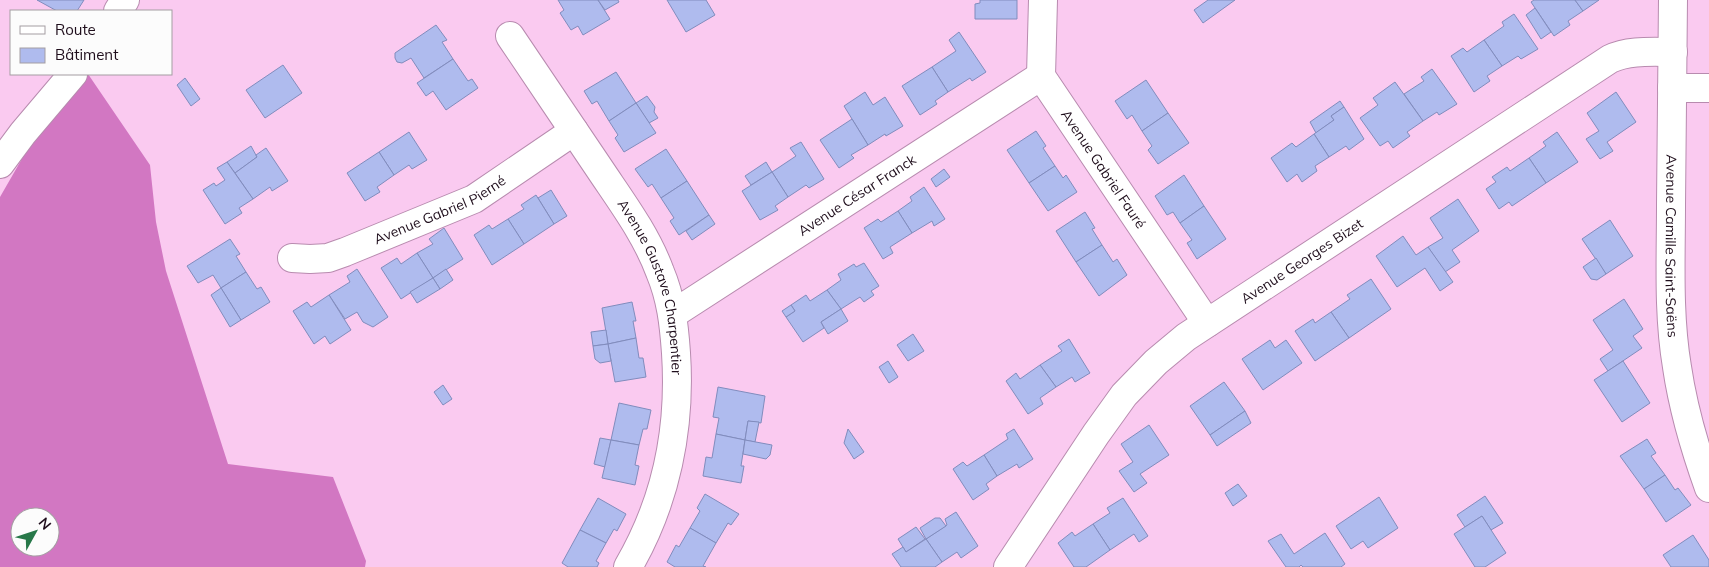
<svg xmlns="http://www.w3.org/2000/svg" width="1709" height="567" font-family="Mulish,sans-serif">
<rect width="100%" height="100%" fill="#facaf0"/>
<!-- forest -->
<path fill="#d277c2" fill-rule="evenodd" d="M84,74H88L150,165L156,222L166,271L228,464L333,477L366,561L365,567H0V197L23,157ZM20,517H50V547H20Z"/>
<!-- building -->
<g fill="#afbbee" stroke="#818cbd">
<polygon points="37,0 84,0 77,11 57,11"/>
<polygon points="558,0 598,0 610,19 583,35 578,26 571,30 560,13 564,10"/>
<polygon points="598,0 618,0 619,2 605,10"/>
<polygon points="667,0 706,0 715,15 686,32"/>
<polygon points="980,0 1017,0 1017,19 975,19 975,4 980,3"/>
<polygon points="1208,0 1235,0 1203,23 1194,10"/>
<polygon points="1534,0 1575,0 1583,11 1568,21 1570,25 1554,36 1531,2"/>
<polygon points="1575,0 1599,0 1583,11"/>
<polygon points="1535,8 1551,32 1541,39 1526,15"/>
<polygon points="1514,14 1538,49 1521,59 1518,56 1502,66 1484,40 1504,26 1502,22"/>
<polygon points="436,25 447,40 442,42 453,59 424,78 411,58 402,63 397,62 395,58 395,53"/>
<polygon points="959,32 986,72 972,81 970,78 948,92 932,67 956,51 949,40"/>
<polygon points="1484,40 1502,66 1487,76 1490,81 1474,92 1451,56 1463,48 1467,52"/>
<polygon points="453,59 468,81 472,79 478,88 446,110 433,91 426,96 417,83"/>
<polygon points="283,65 302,93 265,118 246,90"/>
<polygon points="932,67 948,92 935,101 937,104 920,115 902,86"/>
<polygon points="1432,69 1457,104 1439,115 1437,112 1423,121 1404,94 1424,81 1421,77"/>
<polygon points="616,72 636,103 609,121 597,101 592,104 584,91"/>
<polygon points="185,78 200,99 191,106 177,85"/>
<polygon points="1146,80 1168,113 1142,131 1132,115 1127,119 1115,101"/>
<polygon points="1395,82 1423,121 1407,132 1410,136 1393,148 1388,141 1380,146 1360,118 1378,105 1373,98"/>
<polygon points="865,92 873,105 885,97 903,126 886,136 885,134 868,145 844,106"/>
<polygon points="1616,92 1636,122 1607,142 1613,151 1600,159 1586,139 1599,131 1587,113"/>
<polygon points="647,96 655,107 654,112 658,118 649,123 636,103"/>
<polygon points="1340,101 1344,107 1331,116 1334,120 1316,133 1310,122"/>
<polygon points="636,103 656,133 624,152 615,138 618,135 609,121"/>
<polygon points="1344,107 1364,139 1349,150 1346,146 1329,157 1314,134 1334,120 1331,116"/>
<polygon points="1168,113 1189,143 1158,164 1148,150 1152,146 1142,131"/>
<polygon points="852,119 868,145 851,155 854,158 839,168 820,140"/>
<polygon points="1036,131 1046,146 1043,148 1055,166 1029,183 1007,150"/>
<polygon points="409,132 427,160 412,169 409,165 394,175 379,152"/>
<polygon points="1557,132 1578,162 1546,183 1529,158 1546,146 1543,142"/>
<polygon points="1314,134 1329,157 1315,166 1317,171 1302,182 1297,174 1287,182 1271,158 1292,143 1296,147"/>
<polygon points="801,142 824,179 809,188 806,185 788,197 772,172 796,156 790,148"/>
<polygon points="251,146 257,157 235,173 227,162"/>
<polygon points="266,148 288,181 272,191 270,187 253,199 235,173 257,157 256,155"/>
<polygon points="666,149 687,181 661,198 652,184 648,187 635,169"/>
<polygon points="379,152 394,175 377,187 380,192 365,201 347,173"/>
<polygon points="1529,158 1546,183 1512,206 1509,202 1499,209 1486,189 1496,182 1492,177 1507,167 1510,171"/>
<polygon points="227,162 253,199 239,208 242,213 225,224 203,190 214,183 216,186 225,180 217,168"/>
<polygon points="766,162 772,172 751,185 745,176"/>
<polygon points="1055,166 1063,178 1066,175 1077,192 1048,211 1029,183"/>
<polygon points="944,169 950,177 936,187 931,179"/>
<polygon points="772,172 788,197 775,206 778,210 760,220 742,191"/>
<polygon points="1184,175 1204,206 1180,223 1173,212 1167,215 1155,196"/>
<polygon points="687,181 709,215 679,235 670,221 674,218 661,198"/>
<polygon points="924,187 945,219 934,226 932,221 912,233 898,211 912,201 910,197"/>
<polygon points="551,190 567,216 554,224 538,198"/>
<polygon points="536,195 554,224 524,244 508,219 524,209 521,205"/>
<polygon points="1458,199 1479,231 1452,250 1460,262 1445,272 1428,247 1443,238 1430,218"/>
<polygon points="1204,206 1226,239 1197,259 1187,243 1192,240 1180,223"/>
<polygon points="898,211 912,233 890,247 893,253 883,259 864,228 878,219 881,222"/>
<polygon points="1085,212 1095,228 1092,229 1102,245 1076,262 1056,231"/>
<polygon points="709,215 715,224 692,240 686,231"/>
<polygon points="508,219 524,244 492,265 474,235 489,225 492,229"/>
<polygon points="1610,220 1633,256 1606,274 1582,239"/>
<polygon points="444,228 463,259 433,278 417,253 433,244 429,239"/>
<polygon points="1403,236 1416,255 1428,247 1453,282 1440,291 1425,268 1397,287 1376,256"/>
<polygon points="230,239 240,254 236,256 246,272 221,288 213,275 198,283 187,266"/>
<polygon points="1102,245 1113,262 1117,259 1127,275 1099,296 1076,262"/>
<polygon points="417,253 433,278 401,299 381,268 397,258 401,264"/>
<polygon points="1596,258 1606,274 1597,280 1591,279 1583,267"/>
<polygon points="864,263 879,286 871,291 874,295 864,302 860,297 841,309 827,290 841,280 838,274 854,264 856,267"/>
<polygon points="357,269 388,317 373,327 363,322 357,312 345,319 329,295 350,282 347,276"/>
<polygon points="446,269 453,280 440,289 433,278"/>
<polygon points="246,272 257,289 261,287 270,302 241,320 221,288"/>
<polygon points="433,278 440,289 417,303 410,292"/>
<polygon points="1371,279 1391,309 1349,338 1331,312 1350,299 1347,295"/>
<polygon points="221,288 241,320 230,327 211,295"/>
<polygon points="827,290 841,309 821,322 824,328 803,342 786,317 795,311 791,305 806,295 810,301"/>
<polygon points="329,295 351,330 330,344 325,336 314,344 293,311 307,302 311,307"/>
<polygon points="1624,299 1643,329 1633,336 1642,348 1608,371 1600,359 1613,350 1593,320"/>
<polygon points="632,302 636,321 633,321 636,338 608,344 602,308"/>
<polygon points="791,305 795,311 786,317 782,311"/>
<polygon points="841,309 848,321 828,334 821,322"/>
<polygon points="1331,312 1349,338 1315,361 1295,331 1313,319 1315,323"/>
<polygon points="606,330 608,344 593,346 591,332"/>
<polygon points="913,334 924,351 908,361 897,345"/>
<polygon points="636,338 639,358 643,358 646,377 615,382 608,344"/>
<polygon points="1069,339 1090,373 1075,382 1072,377 1056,387 1040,365 1062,351 1058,346"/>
<polygon points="1270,340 1275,348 1286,340 1302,363 1263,390 1242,359"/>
<polygon points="608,344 611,361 600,363 595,359 593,346"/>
<polygon points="888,361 898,377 889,383 879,367"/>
<polygon points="1623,361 1650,403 1622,422 1594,380"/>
<polygon points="1040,365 1056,387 1040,398 1043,404 1028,414 1006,381 1016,373 1020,379"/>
<polygon points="1224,382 1245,411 1210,435 1190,406"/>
<polygon points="443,385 452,399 443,405 434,392"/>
<polygon points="718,387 765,396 761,423 748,421 745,440 716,434 719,418 713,417"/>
<polygon points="619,403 651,410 647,429 643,429 639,445 611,440"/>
<polygon points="1245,411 1251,423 1217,446 1210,435"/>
<polygon points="748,421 759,422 755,442 745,440"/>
<polygon points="1149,425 1169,455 1140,474 1147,483 1134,492 1119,471 1133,462 1121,444"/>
<polygon points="848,429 864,452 854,459 844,443"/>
<polygon points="1014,429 1033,459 1019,468 1017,464 997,476 984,455 1008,439 1006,434"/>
<polygon points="716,434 745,440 741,466 744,466 741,483 703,476 706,457 712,458"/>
<polygon points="600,438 611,440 605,467 594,464"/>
<polygon points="1647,439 1656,453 1651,456 1665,475 1644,489 1620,456"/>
<polygon points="611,440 639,445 635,465 639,466 635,485 602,478"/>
<polygon points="745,440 772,445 770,455 766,459 743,454"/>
<polygon points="984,455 997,476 986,484 989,489 973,500 953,469 963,462 967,466"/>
<polygon points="1665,475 1675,490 1678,488 1691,505 1666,522 1644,489"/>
<polygon points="1238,484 1247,496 1233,506 1225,493"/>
<polygon points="705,494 739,514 731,525 728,523 716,543 690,528 700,511 697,508"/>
<polygon points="1485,496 1503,523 1491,530 1482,516 1465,527 1457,515"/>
<polygon points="1379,497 1398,528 1368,548 1363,541 1351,549 1336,526"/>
<polygon points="598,498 626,514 617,531 614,529 606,543 580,530"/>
<polygon points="1123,498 1148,536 1139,542 1134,534 1110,550 1093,524 1110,513 1107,508"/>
<polygon points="956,512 978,546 961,558 957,552 942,562 926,539 947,525 945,519"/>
<polygon points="1482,516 1506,553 1485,567 1475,567 1454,534"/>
<polygon points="935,518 940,518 946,526 926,539 920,528"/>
<polygon points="1093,524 1110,550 1086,567 1074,567 1058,543 1072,532 1075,536"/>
<polygon points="916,527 925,539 906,552 898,539"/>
<polygon points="690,528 716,543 703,566 706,567 675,567 667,562 676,545 679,547"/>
<polygon points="580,530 606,543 596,561 599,563 597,567 568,567 562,563"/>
<polygon points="1325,533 1345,564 1341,567 1303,567 1301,565 1299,567 1286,567 1268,541 1281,534 1294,554"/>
<polygon points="1693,535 1709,560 1709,567 1671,567 1663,555"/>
<polygon points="926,539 942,562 935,567 901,567 892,554 903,547 906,552"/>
</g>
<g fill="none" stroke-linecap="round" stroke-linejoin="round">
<defs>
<g id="minor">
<path id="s1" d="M1043,0L1041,76L1207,323"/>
<path id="s2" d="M1673,0C1672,68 1672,136 1671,205C1671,259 1668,314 1677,367C1683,408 1695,449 1709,488"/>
<polyline points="118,11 125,0"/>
<path id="s3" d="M510,36C540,80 569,124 599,168C621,201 646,234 660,272C671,298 674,324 676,353C681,428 666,502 628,567"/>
<polyline points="1672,88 1709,88"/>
<polyline points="0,164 23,133 73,74"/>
<path id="s4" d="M292,258L310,259L328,258L345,252L474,199L574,131"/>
<path id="s5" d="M673,314L1041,76"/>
<path id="s6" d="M1008,567L1096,434L1124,395L1156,362L1186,337L1610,59C1629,50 1652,52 1673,52"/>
</g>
</defs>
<!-- minor casing -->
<use href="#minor" stroke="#b88baf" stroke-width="30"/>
<!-- minor -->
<use href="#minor" stroke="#fff" stroke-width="28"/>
</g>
<g text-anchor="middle" stroke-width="4" stroke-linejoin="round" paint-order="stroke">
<!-- street labels -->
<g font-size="14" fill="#1f0e1c" stroke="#fcfcfc">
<text dy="5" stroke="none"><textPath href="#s1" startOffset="188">Avenue Gabriel Fauré</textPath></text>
<text dy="5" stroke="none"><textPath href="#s5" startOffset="219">Avenue César Franck</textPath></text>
<text dy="5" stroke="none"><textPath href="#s4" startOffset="158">Avenue Gabriel Pierné</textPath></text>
<text dy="5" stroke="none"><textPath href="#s2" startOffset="246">Avenue Camille Saint-Saëns</textPath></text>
<text dy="5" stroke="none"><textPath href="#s6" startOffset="431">Avenue Georges Bizet</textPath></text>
<text dy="5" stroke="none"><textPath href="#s3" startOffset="292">Avenue Gustave Charpentier</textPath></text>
</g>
</g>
<!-- legend -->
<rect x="10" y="10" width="162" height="65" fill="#fcfcfc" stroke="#a49da2"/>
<rect x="20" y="26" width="25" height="8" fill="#ffffff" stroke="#a49da2"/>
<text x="55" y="35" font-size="15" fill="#1f0e1c">Route</text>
<rect x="20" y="48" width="25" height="15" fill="#afbbee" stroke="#a49da2"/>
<text x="55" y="60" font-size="15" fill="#1f0e1c">Bâtiment</text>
<!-- north arrow -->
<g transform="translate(35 532) rotate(50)"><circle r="24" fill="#fcfcfc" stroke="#a49da2"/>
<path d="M0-4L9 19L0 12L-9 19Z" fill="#277849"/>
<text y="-8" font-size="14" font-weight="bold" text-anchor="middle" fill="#1f0e1c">N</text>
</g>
</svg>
